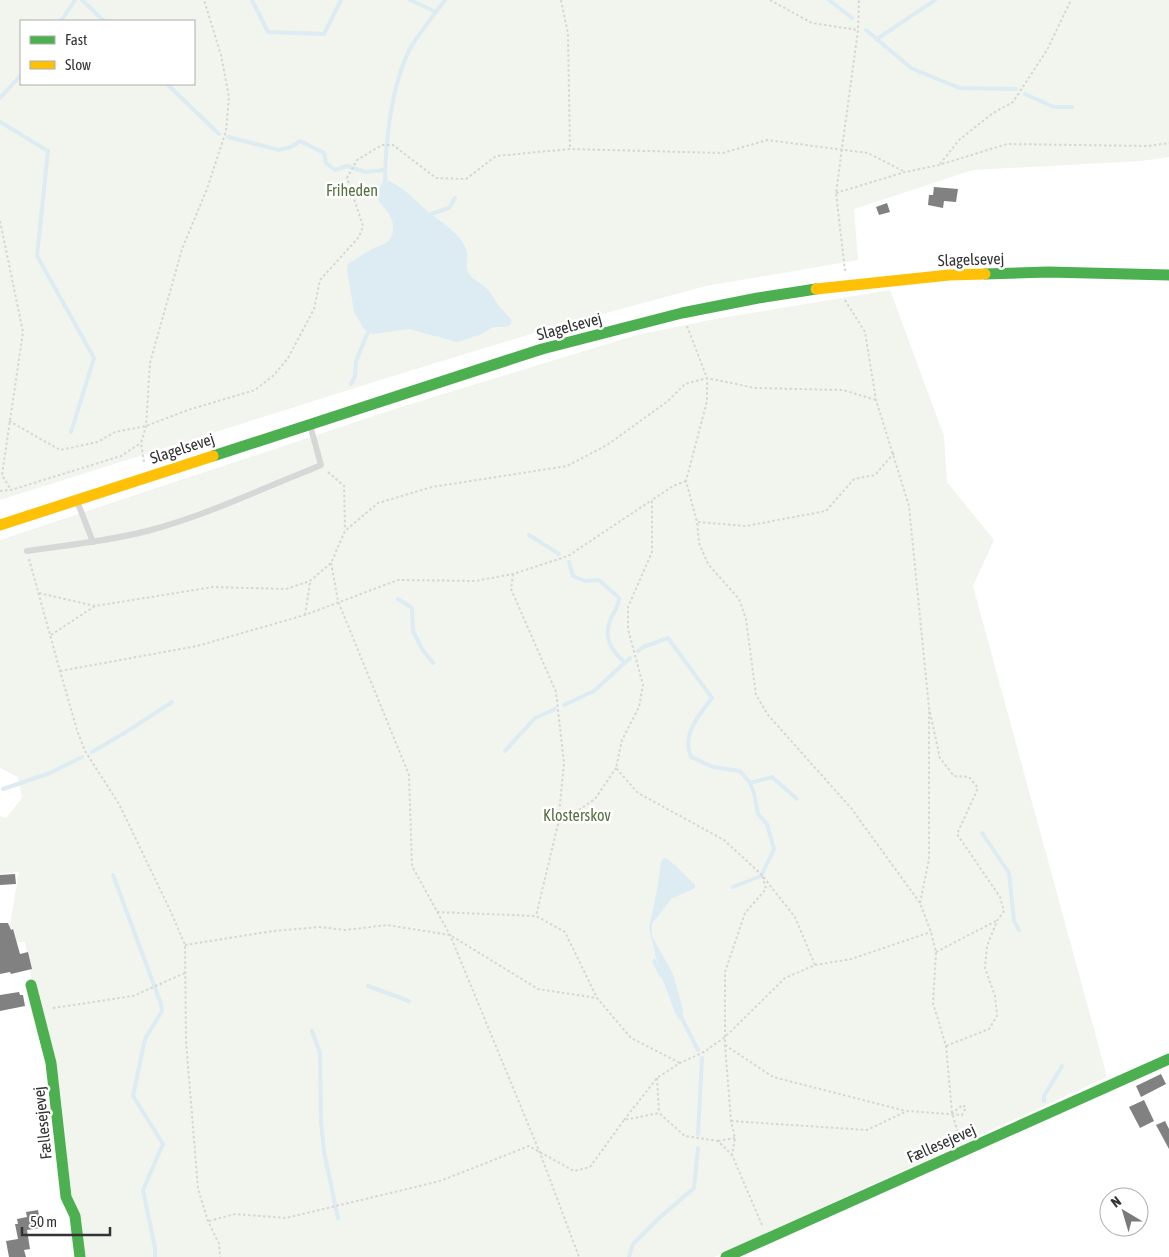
<svg xmlns="http://www.w3.org/2000/svg" width="1169" height="1257" font-family="'Asap Condensed',sans-serif">
<rect width="100%" height="100%" fill="#fff"/>
<!-- green -->
<g fill="#f1f5ed" fill-rule="evenodd">
<path d="M0,0H1169V157L1141,161L973,170L854,209L858,260L706,286L547,329L393,376L0,500ZM21,21H194V84H21Z"/>
<polygon points="890,290 944,436 947,482 994,540 973,586 1107,1077 714,1257 79,1257 25,942 7,942 19,872 0,874 0,816 6,818 22,798 18,777 0,768 0,540 404,406 637,335 715,319"/>
</g>
<!-- water -->
<g fill="#ddebf3">
<path d="M389,181C404,188 413,198 425,209C439,222 458,230 466,249C470,258 463,267 470,275C474,280 481,283 485,287C491,292 495,300 499,306C503,311 508,315 512,321L510,325L505,327H493L480,335L457,342L409,329L372,334L364,329L354,312L347,269L348,264C356,259 364,253 372,249C377,246 385,245 389,240C392,237 393,234 393,230C395,205 366,206 383,182Z"/>
<polygon points="666,858 676,866 695,885 695,888 671,899 652,924 652,936 673,974 683,1010 683,1020 680,1020 676,1015 659,970 649,928 657,890 661,864 662,860"/>
</g>
<g fill="none" stroke-linecap="round" stroke-linejoin="round">
<!-- stream -->
<g stroke="#ddebf3" stroke-width="4">
<polyline points="82,0 104,21"/>
<polyline points="252,0 268,32 324,34 341,0"/>
<polyline points="410,0 436,12"/>
<polyline points="829,0 852,18"/>
<polyline points="61,21 75,0"/>
<polyline points="866,30 911,68 942,81 960,88 1016,89"/>
<polyline points="877,39 935,0"/>
<polyline points="167,84 219,134"/>
<polyline points="1025,94 1054,107 1072,107"/>
<polyline points="0,98 21,75"/>
<polyline points="0,122 48,151 37,256 94,358 71,432"/>
<polyline points="228,137 279,150 291,147 300,141 324,153 326,163 335,170 347,166 365,172 385,170"/>
<path d="M385,186C385,144 391,84 411,47C421,31 434,15 445,0"/>
<polyline points="431,214 449,208 455,198"/>
<polyline points="351,384 355,376 356,361 368,332"/>
<polyline points="529,535 559,554"/>
<path d="M569,562L573,576L585,581L599,580L619,598C619,605 615,610 612,616C602,636 610,649 625,663"/>
<polyline points="398,599 412,608 413,631 422,649 433,663"/>
<path d="M638,651L643,647L668,638L712,698C700,714 681,734 691,757L713,767L740,771L750,783L754,793L758,814L767,824L774,849L761,876L733,887"/>
<polyline points="564,705 594,691 630,658"/>
<polyline points="505,751 535,718 555,709"/>
<polyline points="92,752 126,732 172,702"/>
<polyline points="750,783 772,777 797,799"/>
<polyline points="3,789 50,773 82,757"/>
<polyline points="982,833 1009,873 1014,921 1019,930"/>
<polyline points="113,875 161,1004 162,1011 145,1039 133,1096 163,1144 143,1190 155,1248 155,1257"/>
<polyline points="654,961 661,975"/>
<polyline points="368,986 409,1001"/>
<polyline points="680,1015 698,1050"/>
<polyline points="312,1031 320,1053 321,1122 324,1152 338,1218"/>
<polyline points="1044,1101 1044,1096 1062,1066"/>
<polyline points="698,1134 702,1058"/>
<polyline points="629,1257 633,1244 658,1219 694,1188 698,1148"/>
</g>
</g>
<!-- building -->
<g fill="#818181">
<polygon points="934,187 958,189 956,202 944,201 943,208 928,205 929,195 933,195"/>
<polygon points="887,203 890,212 879,215 876,207"/>
<polygon points="15,874 16,884 0,885 0,875"/>
<polygon points="0,923 8,923 11,930 13,929 20,954 28,952 32,969 11,974 10,972 0,974"/>
<polygon points="19,992 20,995 23,995 25,1006 0,1011 0,995"/>
<polygon points="1161,1074 1166,1084 1141,1097 1136,1086"/>
<polygon points="1144,1100 1154,1121 1140,1128 1129,1107"/>
<polygon points="1165,1121 1169,1129 1169,1149 1156,1125"/>
<polygon points="38,1210 41,1228 27,1230 30,1249 24,1250 26,1257 9,1257 6,1241 18,1239 15,1224 18,1224 17,1219 27,1217 26,1212"/>
</g>
<g fill="none" stroke-linecap="round" stroke-linejoin="round">
<!-- path -->
<g stroke="#d6d6d6" stroke-width="2" stroke-dasharray="2.5 2.5" stroke-linecap="butt">
<polyline points="561,0 568,34 570,149"/>
<polyline points="770,0 812,23 858,30"/>
<polyline points="940,164 959,140 993,113 1013,102 1047,50 1071,0"/>
<polyline points="836,193 905,172 939,165 1007,144 1148,146 1169,143"/>
<polyline points="0,221 23,332 2,475 11,490"/>
<polyline points="845,271 836,193 858,30 859,0"/>
<polyline points="845,300 865,332 876,400 909,506 929,708 940,758 954,776 969,777 978,788 957,834 1000,897 1004,911 997,921 987,946 985,968 995,996 997,1016 989,1029 946,1046"/>
<polyline points="687,326 707,378 707,401 686,481 697,522 699,543 708,564 739,599 746,619 756,695 768,715 851,808 920,903 931,932 936,952 933,1003 946,1046 952,1113 959,1136"/>
<polyline points="9,421 60,450 98,442 115,432 146,426 188,410 255,390 274,375 288,358 314,309 320,280 359,237 363,226 347,178 357,160 382,145 393,145 436,178 466,179 496,156 570,149 723,153 767,140 868,153 905,172"/>
<polyline points="144,462 141,443 146,426 150,363 182,249 207,189 226,131 229,97 221,55 204,0"/>
<polyline points="328,472 344,486 345,530"/>
<polyline points="686,481 673,486 652,500 652,552 628,607 628,629 643,685 639,707 622,740 616,768 638,793 724,840 761,874 795,917 815,965"/>
<polyline points="0,491 11,490 121,456 141,443"/>
<polyline points="698,522 746,526 826,511 854,479 875,475 894,453"/>
<polyline points="29,559 60,671 77,730 85,751 119,804 171,912 185,945 186,1041 198,1189 208,1221 219,1244 220,1257"/>
<polyline points="331,563 338,601 409,775 412,866 450,935 540,1153 579,1257"/>
<polyline points="513,574 511,589 556,692 564,763 558,824 536,916"/>
<polyline points="39,593 95,606 213,587 286,589 310,581 331,563 345,531 378,503 432,487 567,466 607,445 668,401 685,384 707,378 755,388 843,390 876,400"/>
<polyline points="305,615 310,583"/>
<polyline points="51,635 95,606"/>
<polyline points="60,671 197,646 305,615 398,580 475,581 513,574 568,556 652,500"/>
<polyline points="558,824 595,799 616,768"/>
<polyline points="920,903 929,859 929,711"/>
<polyline points="437,912 536,916 565,932 597,998"/>
<polyline points="185,945 273,931 320,927 345,930 387,925 450,935 538,989 597,998 631,1038 680,1063"/>
<polyline points="936,952 996,921"/>
<polyline points="53,1008 133,996 185,973"/>
<polyline points="725,1045 773,1077 906,1111"/>
<polyline points="657,1078 659,1113"/>
<polyline points="624,1120 657,1078 680,1063 704,1052 725,1037 785,978 815,965 851,959 931,932"/>
<polyline points="731,1121 867,1130 907,1111 962,1115 966,1108 963,1105 952,1113"/>
<polyline points="718,1141 735,1138"/>
<polyline points="209,1221 235,1214 286,1218 440,1181 529,1146 574,1171 590,1167 624,1120 659,1113 685,1136 718,1141 732,1155"/>
<polyline points="762,1225 732,1155 735,1138 731,1121 725,1045 725,972 745,913 766,889 762,875"/>
</g>
<!-- lane -->
<g stroke="#d7d7d7" stroke-width="6">
<polyline points="77,501 93,542"/>
<path d="M27,551C68,545 110,541 151,530C204,516 256,491 307,471L321,465L310,425"/>
</g>
<!-- fast -->
<g stroke="#4caf50" stroke-width="11">
<polyline points="985,274 1048,272 1169,275"/>
<polyline points="213,456 542,349 682,313 758,298 816,289"/>
<polyline points="31,985 51,1063 66,1197 75,1216 80,1257"/>
<polyline points="726,1257 1169,1059"/>
</g>
<!-- slow -->
<g stroke="#ffc107" stroke-width="11">
<polyline points="816,289 949,275 985,274"/>
<polyline points="0,525 213,456"/>
</g>
</g>
<g text-anchor="middle" stroke-width="5" stroke-linejoin="round" paint-order="stroke">
<!-- park labels -->
<g font-size="16" fill="#56703f" stroke="#fff">
<text x="352" y="196">Friheden</text>
<text x="577" y="821">Klosterskov</text>
</g>
<!-- street labels -->
<g font-size="16" fill="#333" stroke="#fff">
<text transform="translate(971 259) rotate(-2)" y="6">Slagelsevej</text>
<text transform="translate(569 326) rotate(-15)" y="6">Slagelsevej</text>
<text transform="translate(182 448) rotate(-18)" y="6">Slagelsevej</text>
<text transform="translate(42 1123) rotate(-96)" y="6">Fællesejevej</text>
<text transform="translate(941 1143) rotate(-24)" y="6">Fællesejevej</text>
</g>
</g>
<!-- legend -->
<rect x="20" y="20" width="175" height="65" fill="#ffffff" stroke="#adadad"/>
<rect x="30" y="36" width="25" height="8" fill="#4caf50" stroke="#adadad"/>
<text x="65" y="45" font-size="15" fill="#333333">Fast</text>
<rect x="30" y="61" width="25" height="8" fill="#ffc107" stroke="#adadad"/>
<text x="65" y="70" font-size="15" fill="#333333">Slow</text>
<!-- north arrow -->
<g transform="translate(1124 1212) rotate(322)"><circle r="24" fill="#ffffff" stroke="#adadad"/>
<path d="M0-4L9 19L0 12L-9 19Z" fill="#7a7a7a"/>
<text y="-8" font-size="14" font-weight="bold" text-anchor="middle" fill="#333333">N</text>
</g>
<!-- scale -->
<path d="M22 1227v8h88v-8" fill="none" stroke="#333333" stroke-width="2.5"/>
<text x="30" y="1227" font-size="15" fill="#333333" stroke="#ffffff" stroke-width="4" paint-order="stroke">50 m</text>
</svg>
